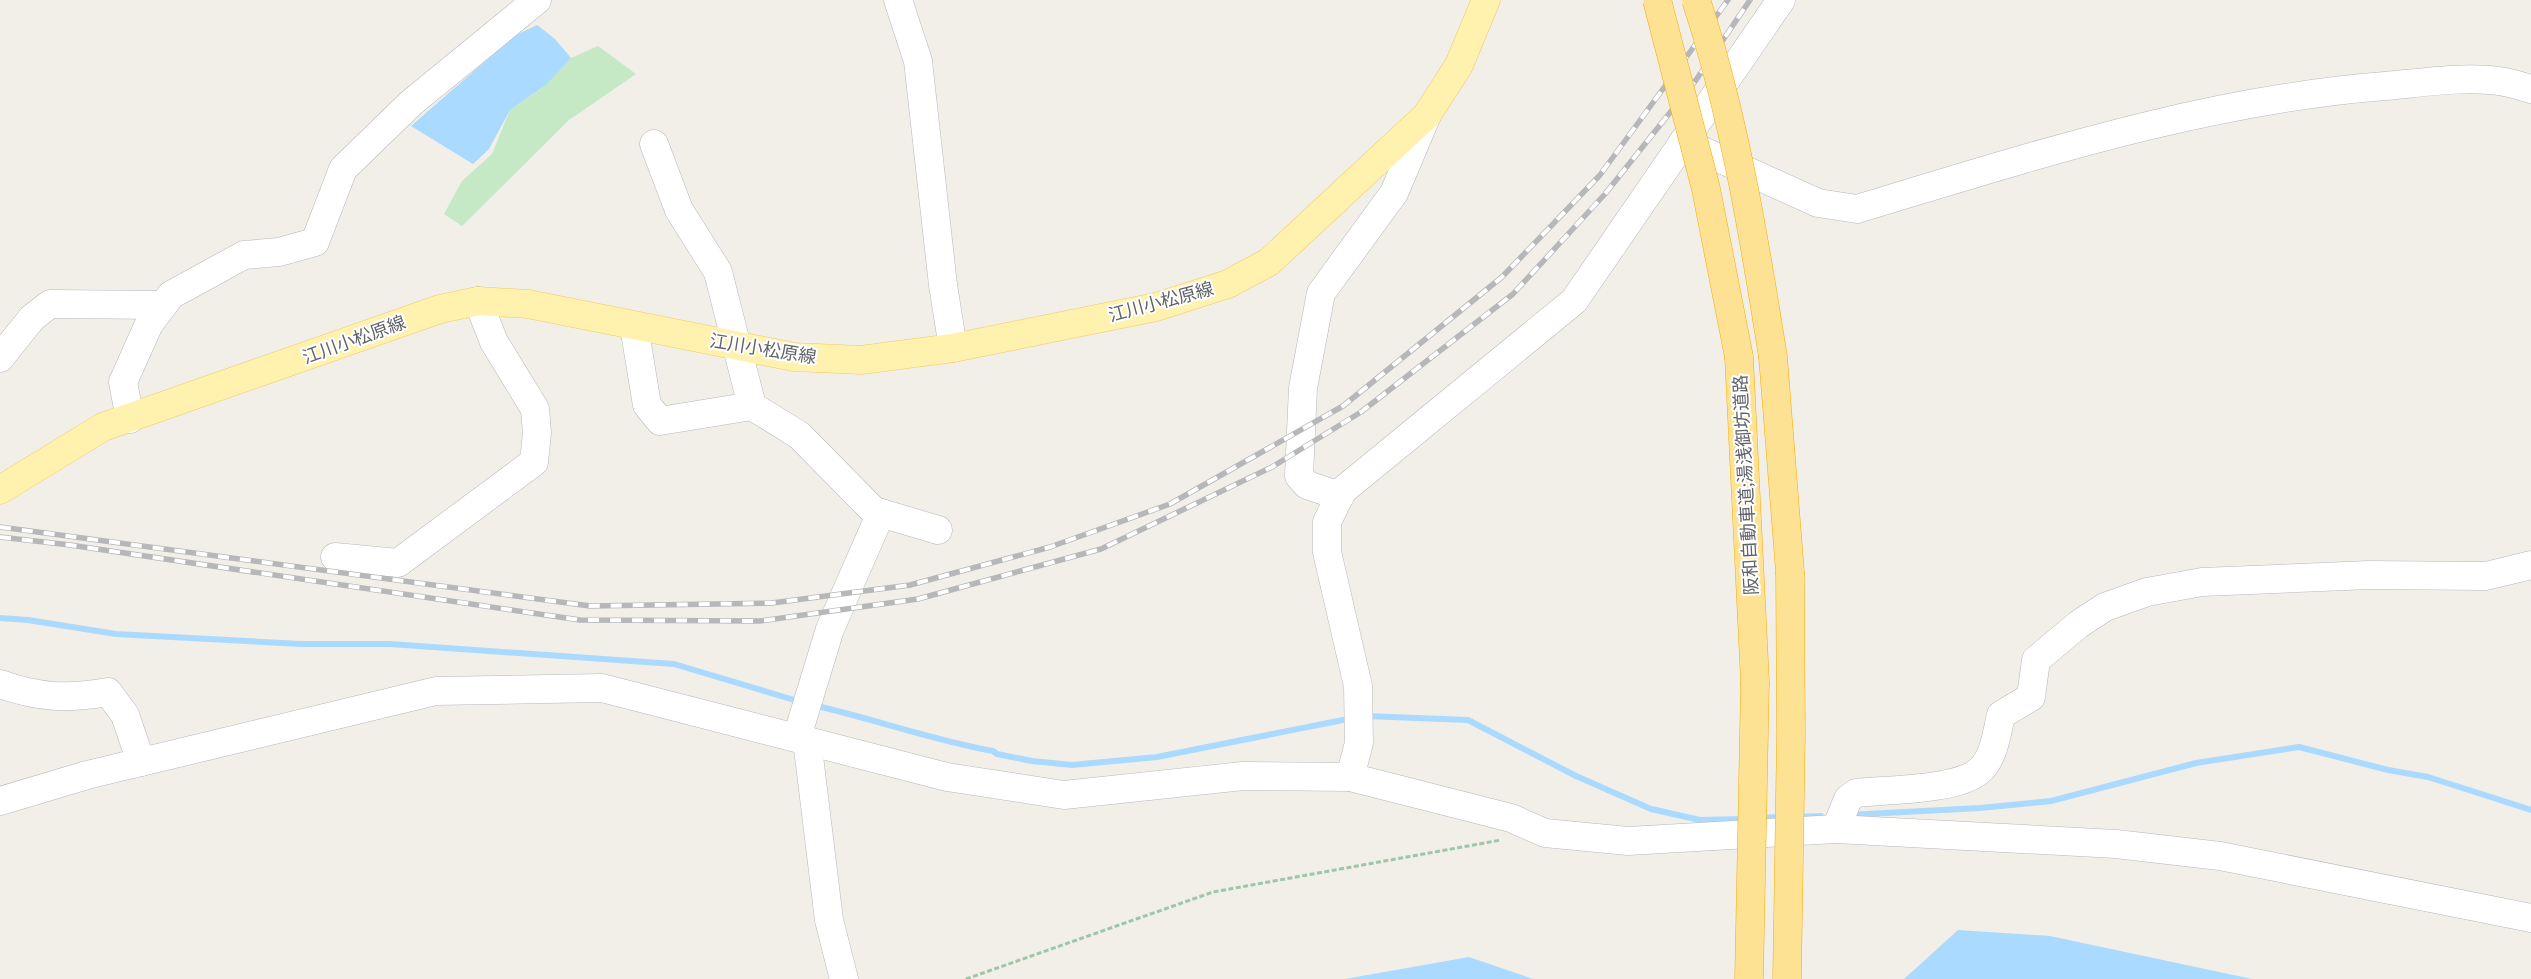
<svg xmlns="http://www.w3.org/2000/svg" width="2531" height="979" font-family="'Source Sans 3','Noto Sans JP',sans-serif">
<rect width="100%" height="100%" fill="#f1efe8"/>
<!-- green -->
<polygon fill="#c5e8c5" points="598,46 636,74 569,120 462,226 444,214 462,181 492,154 510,110 541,89 571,58"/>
<!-- water -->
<g fill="#aadaff">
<polygon points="537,25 555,39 571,58 546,85 510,110 489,149 473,164 411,126 514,36"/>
<polygon points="1958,930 2050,936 2252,979 1904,979"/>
<polygon points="1469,957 1533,979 1345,979"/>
</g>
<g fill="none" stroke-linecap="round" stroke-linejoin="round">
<!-- stream -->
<g stroke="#aadaff" stroke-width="6">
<polyline points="0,618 28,620 116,634 300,644 390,644 674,664 801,702"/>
<path d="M813,705C874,719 932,740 993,751L997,754L1032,761L1072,765L1157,757L1353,718"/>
<polyline points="1366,716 1468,720 1576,776 1651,809 1700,820 1746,819"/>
<polyline points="1848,815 1980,808 2051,801 2196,763 2299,747 2388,770 2428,777 2531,810"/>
<polyline points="1796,817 1821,816"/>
<polyline points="1758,818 1783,817"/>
</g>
<defs>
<g id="minor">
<polyline points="898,0 918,61 943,285 953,348"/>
<path d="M1683,142L1818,203L1857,209C2030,157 2204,100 2385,86C2421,83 2462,76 2498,81C2509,82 2520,86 2531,89"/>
<polyline points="654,144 679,210 718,272 752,406"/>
<polyline points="634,326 647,405 660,421 752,406 799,435 874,511 938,530"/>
<polyline points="0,358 32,318 50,304 163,305"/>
<polyline points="130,419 123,382 149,324 171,295 244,255 279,252 315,242 343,169 411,103 537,0"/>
<polyline points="1340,496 1307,485 1299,476 1303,388 1321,293 1394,193 1427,115"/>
<polyline points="335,557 398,563 534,462 537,433 535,409 494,342 478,301"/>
<path d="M0,684C39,698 67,699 108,692L125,715L141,762"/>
<polyline points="797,737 830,629 881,513"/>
<polyline points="807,740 829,920 844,979"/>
<polyline points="1350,777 1359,743 1358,686 1327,552 1327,522 1342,491 1574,301 1781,0"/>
<polyline points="0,801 87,775 436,691 602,688 947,777 1064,795 1243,776 1350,777 1511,818 1545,833 1628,841 1836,829 2116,844 2220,856 2531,918"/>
<path d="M1836,829L1848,799L1856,793C1885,790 1958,790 1979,771C1994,759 1997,732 2001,715L2031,697L2036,660L2079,624L2105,607L2147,592L2202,582L2369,575L2486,576L2531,565"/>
</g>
<polyline id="major" points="0,490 103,427 440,309 478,301 528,304 794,357 861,360 953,348 1156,307 1228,284 1269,262 1427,115 1459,65 1486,0"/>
<g id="highway">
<polyline points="1739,357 1755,682"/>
<polyline points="1773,357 1790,572"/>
</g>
</defs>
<!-- minor casing -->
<use href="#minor" stroke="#b5b8bc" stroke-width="29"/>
<!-- major casing -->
<use href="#major" stroke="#f2c960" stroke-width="29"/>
<!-- highway casing -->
<use href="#highway" stroke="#f9ab00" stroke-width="29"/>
<!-- path -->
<polyline stroke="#9cc7a9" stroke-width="3" stroke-dasharray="5 2.5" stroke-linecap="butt" points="966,979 1213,892 1501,840"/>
<!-- minor -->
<use href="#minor" stroke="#fff" stroke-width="28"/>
<!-- major -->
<use href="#major" stroke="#fff2af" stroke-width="28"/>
<!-- highway -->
<use href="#highway" stroke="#fde293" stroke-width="28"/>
<defs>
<g id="rail">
<polyline points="0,527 590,606 772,603 910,585 1050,547 1170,504 1343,406 1502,277 1600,175 1728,0"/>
<polyline points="0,537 70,545 580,620 760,621 918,599 1101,549 1272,467 1361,412 1513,294 1605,194 1696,80 1750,0"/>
</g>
</defs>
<!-- rail casing -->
<use href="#rail" stroke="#b6b7b8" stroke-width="5.5"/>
<!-- rail -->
<use href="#rail" stroke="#fff" stroke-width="4" stroke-dasharray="11" stroke-linecap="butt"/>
<defs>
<g id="highway-bridge">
<polyline points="1657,0 1706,189 1739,357"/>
<path d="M1696,0C1734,115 1754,237 1773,357"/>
<polyline points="1749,979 1755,682"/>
<polyline points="1787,979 1791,734 1790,572"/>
</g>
</defs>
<!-- highway-bridge casing -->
<use href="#highway-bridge" stroke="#f9ab00" stroke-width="29" stroke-linecap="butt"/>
<!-- highway-bridge -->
<use href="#highway-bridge" stroke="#fde293" stroke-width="28"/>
</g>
<g text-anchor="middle" stroke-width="4" stroke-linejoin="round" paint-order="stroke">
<!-- street labels -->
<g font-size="18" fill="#5f6368" stroke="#fff">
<text transform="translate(1161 302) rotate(-15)" y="6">江川小松原線</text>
<text transform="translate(354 340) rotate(-20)" y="6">江川小松原線</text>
<text transform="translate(763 349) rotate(9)" y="6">江川小松原線</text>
<text transform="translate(1746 485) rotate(-93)" y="6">阪和自動車道;湯浅御坊道路</text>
</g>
</g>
</svg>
